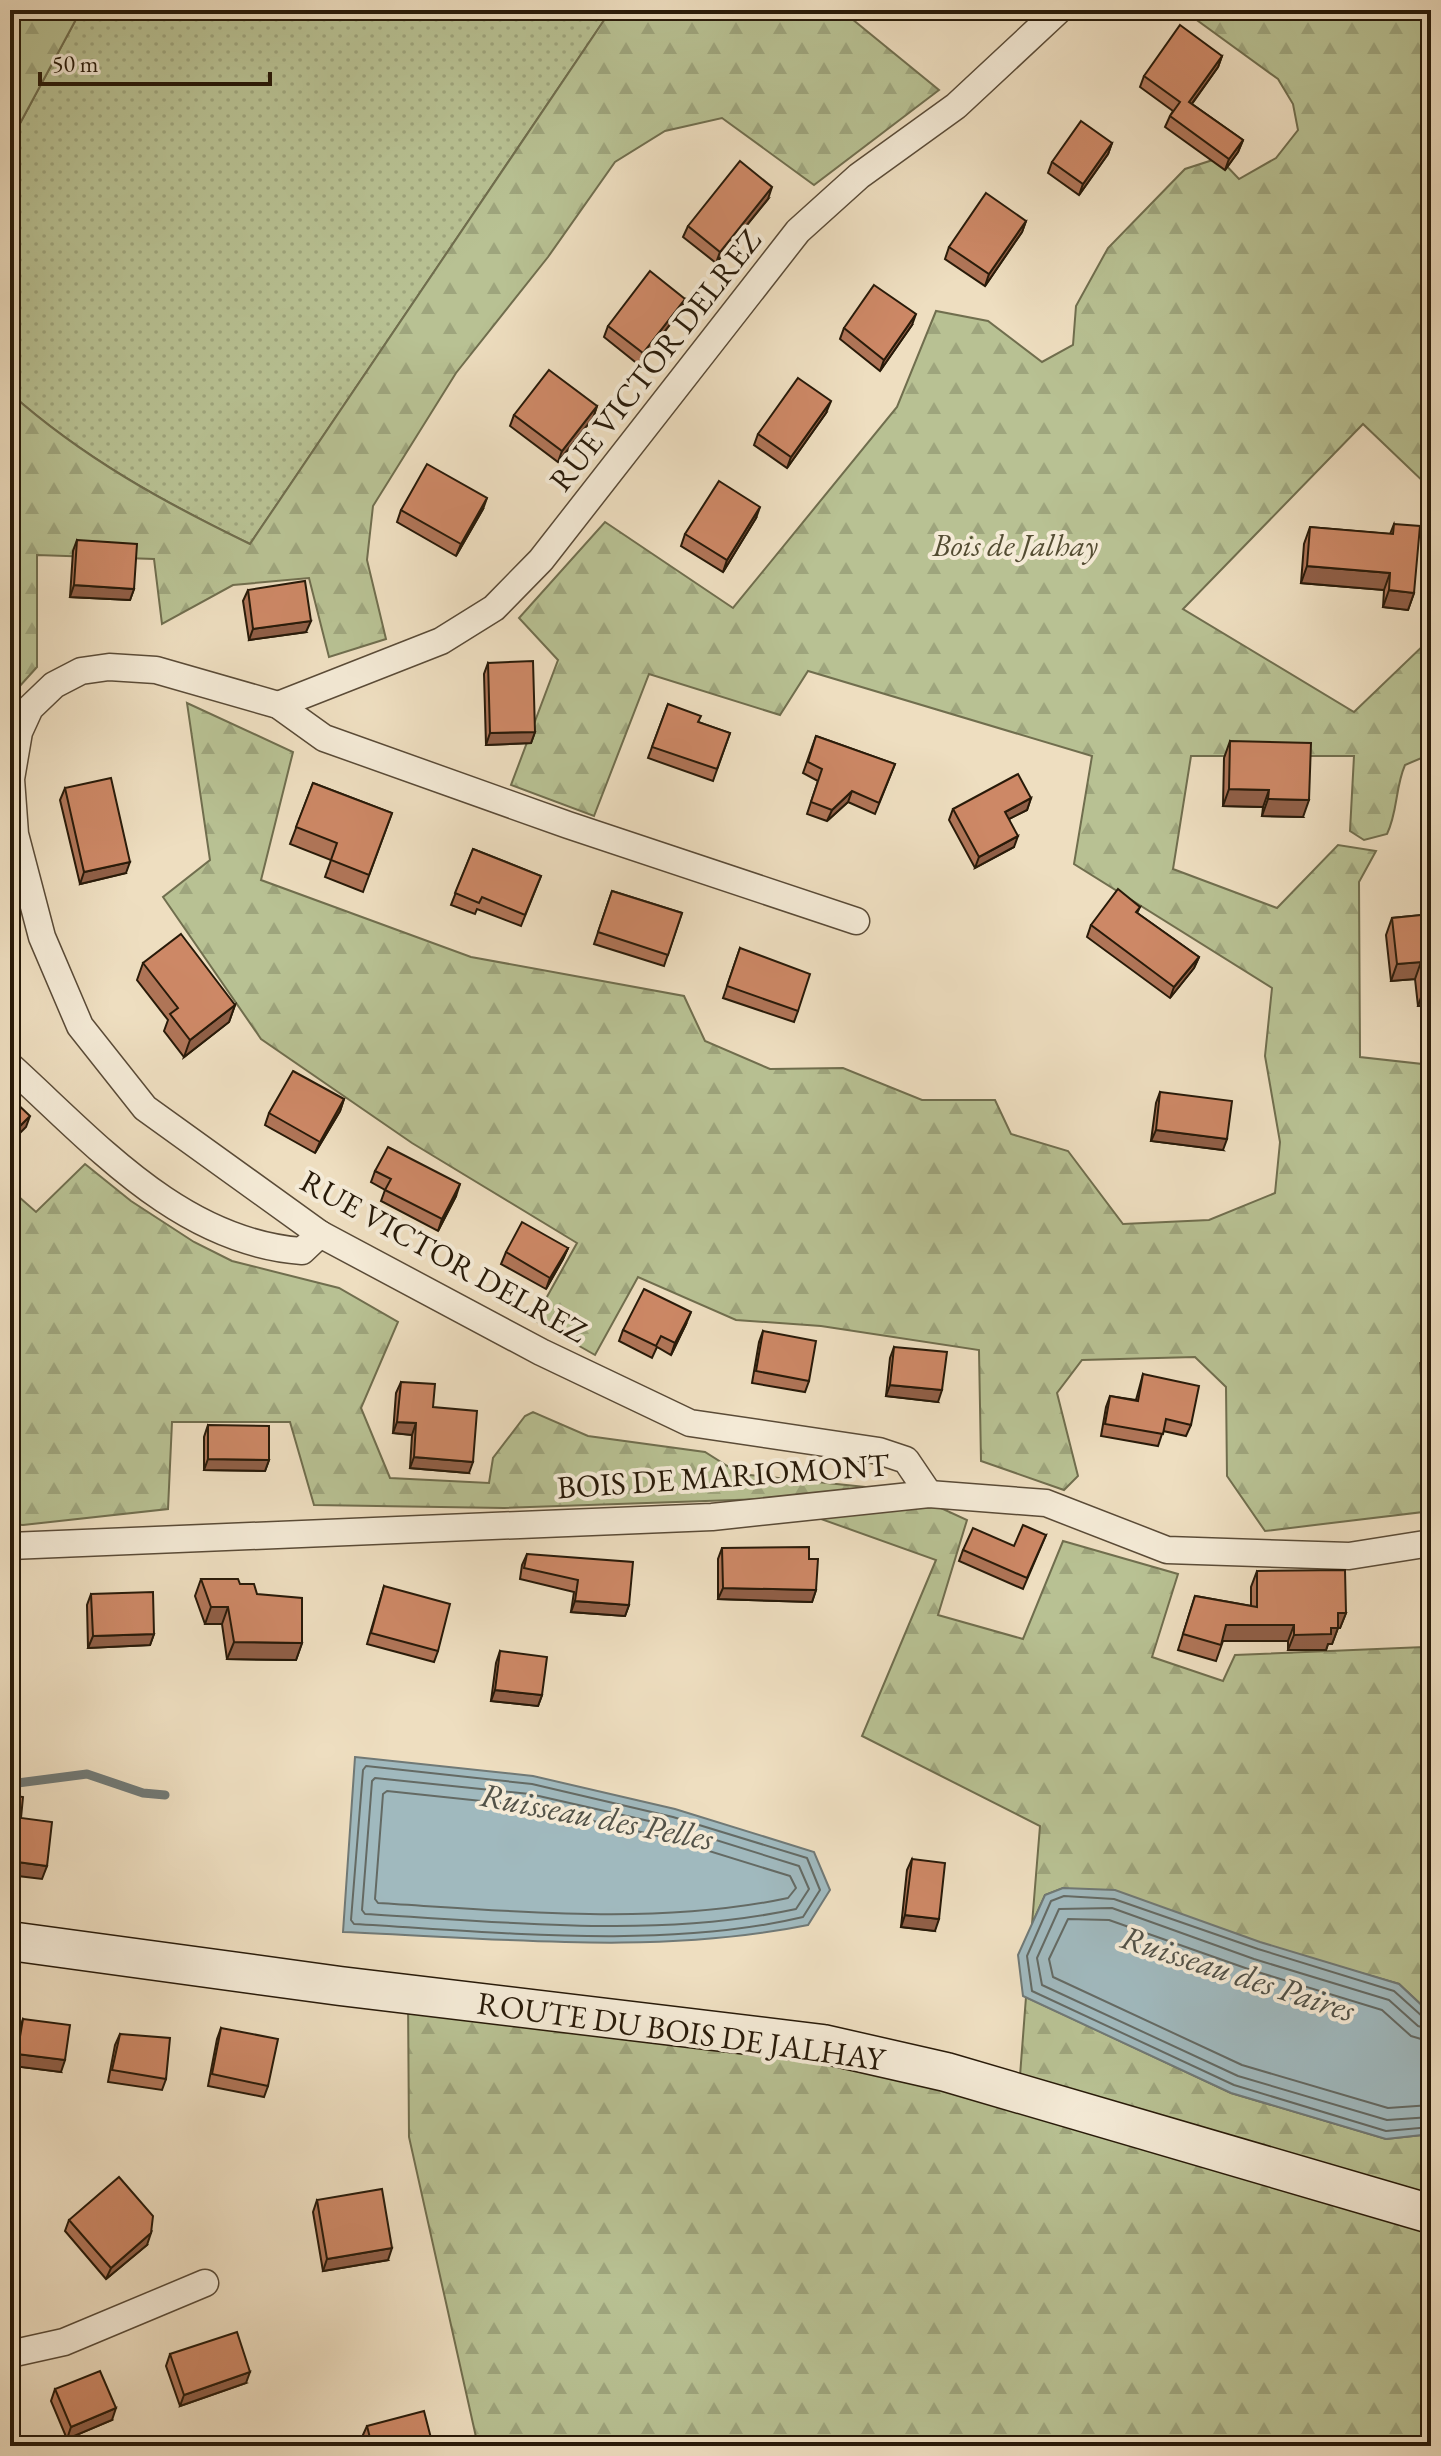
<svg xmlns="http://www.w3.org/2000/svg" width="1441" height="2456" font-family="'EB Garamond',serif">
<defs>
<pattern id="grass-dots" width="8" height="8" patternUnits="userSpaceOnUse" patternTransform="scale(2)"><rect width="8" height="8" fill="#b8c193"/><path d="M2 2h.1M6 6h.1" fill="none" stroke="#9ea57d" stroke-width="1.8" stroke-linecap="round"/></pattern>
<pattern id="forest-firs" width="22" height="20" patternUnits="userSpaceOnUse" patternTransform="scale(2)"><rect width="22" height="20" fill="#b8c193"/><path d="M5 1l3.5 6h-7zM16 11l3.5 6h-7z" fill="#9ea57d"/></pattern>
</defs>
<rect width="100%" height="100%" fill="#eedec0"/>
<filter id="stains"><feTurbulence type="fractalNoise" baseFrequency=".0025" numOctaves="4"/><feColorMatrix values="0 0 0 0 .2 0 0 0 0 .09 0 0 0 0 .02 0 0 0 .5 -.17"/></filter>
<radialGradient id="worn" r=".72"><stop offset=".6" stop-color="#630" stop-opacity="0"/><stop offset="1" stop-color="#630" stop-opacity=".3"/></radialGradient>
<!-- grass -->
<path fill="url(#grass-dots)" stroke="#706e4e" stroke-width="2" d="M81,10H611L250,544C164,502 82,457 10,393V142Z"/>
<!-- forest -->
<g fill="url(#forest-firs)" stroke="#706e4e" stroke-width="2">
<polygon points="10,10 81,10 10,142"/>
<path d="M611,10H841L939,90L814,185L722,118L665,131L615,162L548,257L456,373L373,506L367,560L386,639L329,657L309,578L233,585L162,624L154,559L37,555V667L10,697V393C83,458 163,502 250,544Z"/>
<path d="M1183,10H1403L1422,21L1431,10V489L1363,424L1183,609L1354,712L1431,638V754L1405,765C1395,788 1398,811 1387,834L1364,840L1350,831L1354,756H1191L1173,869L1277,908L1338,845L1376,851L1359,882L1360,1057L1431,1065V1360L1420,1363L1431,1511L1265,1531L1227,1476L1226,1387L1195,1357L1082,1360L1057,1393L1078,1476L1064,1490L981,1461L979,1350L821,1326L736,1320L638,1277L595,1355L534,1320L577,1243L412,1143L261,1039L163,897L210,860L187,703L293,752L261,880L471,957L684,996L705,1041L770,1069L843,1068L922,1100H995L1011,1134L1068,1151L1123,1224L1209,1220L1275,1193L1280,1142L1265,1056L1272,988L1074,864L1092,756L808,671L780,715L649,674L594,816L511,785L558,660L519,618L605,522L733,608L897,407L936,311L988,321L1042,362L1073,345L1076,306L1108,248L1185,169L1219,158L1239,179L1276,158L1298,130L1293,104L1278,79Z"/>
<polygon points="85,1164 131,1201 194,1242 232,1261 339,1288 398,1322 361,1408 390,1478 489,1483 493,1458 525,1416 533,1412 588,1436 705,1452 740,1474 904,1491 967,1520 938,1615 1023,1639 1063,1541 1178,1574 1152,1657 1223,1681 1235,1655 1424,1647 1431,1656 1431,2014 1399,1984 1063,1888 1045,1895 1032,1924 1040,1826 862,1736 936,1560 765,1499 504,1508 314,1505 290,1422 172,1422 168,1509 23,1525 10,1524 10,1189 36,1212"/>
<polygon points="408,1996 1019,2089 1026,1997 1231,2093 1386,2139 1431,2134 1431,2446 478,2446 409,2137"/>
</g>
<!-- water -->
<g fill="#a0b9be" stroke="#707976" stroke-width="2">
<path d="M355,1757L533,1776L675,1809L814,1852L830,1890L808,1925C655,1956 497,1938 343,1932Z"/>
<polygon points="1063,1888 1115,1890 1260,1942 1399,1984 1431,2014 1431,2134 1386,2139 1231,2093 1023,1996 1018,1955 1045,1895"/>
</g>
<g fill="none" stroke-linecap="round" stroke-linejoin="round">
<!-- shore -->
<g stroke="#646a64" stroke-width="2">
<path d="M366,1766L532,1784L673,1817L807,1858L820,1890L803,1917C664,1950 497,1932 354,1924L351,1920L363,1770Z"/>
<path d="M375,1778L530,1794L671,1826L799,1866L809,1889L796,1909C657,1939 507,1922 365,1914L362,1910L372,1781Z"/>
<path d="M387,1791L528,1806L667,1838L790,1876L796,1888L788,1898C655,1926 513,1911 378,1903L375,1899L383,1794Z"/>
<polyline points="1431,2020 1423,2017 1394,1991 1258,1949 1114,1899 1064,1896 1051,1901 1027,1956 1032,1991 1234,2085 1386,2131 1431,2127"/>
<polyline points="1431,2030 1418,2026 1389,2000 1254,1959 1112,1908 1059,1909 1037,1958 1042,1985 1238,2076 1387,2120 1431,2117"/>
<polyline points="1431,2042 1411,2036 1382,2010 1251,1970 1109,1920 1068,1919 1049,1959 1053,1977 1242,2065 1388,2108 1431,2105"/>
</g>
<!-- stream -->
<polyline stroke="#707976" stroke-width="9" points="10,1784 87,1774 143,1793 165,1795"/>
<defs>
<g id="minor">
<polyline points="278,705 441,641 494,608 541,560 798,231 859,176 956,106 1059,10"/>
<polyline points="856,921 568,825 324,738 278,705 156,670 109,667 81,671 54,685 30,708 19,732 11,779 15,834 42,937 80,1026 145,1108 320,1234 541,1352 690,1423 879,1451 906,1460 929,1494"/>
<path d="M10,1066C95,1143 180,1242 302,1251L320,1234"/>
<polyline points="10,1546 712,1517 929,1494 1046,1503 1167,1550 1349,1556 1431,1543"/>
<polyline points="10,2354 64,2342 205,2283"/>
</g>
<polyline id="secondary" points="10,1941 340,1986 823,2044 946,2072 1431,2214"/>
</defs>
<!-- minor casing -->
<use href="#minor" stroke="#5a4b37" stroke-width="29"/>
<!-- secondary casing -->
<use href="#secondary" stroke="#281a09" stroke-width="41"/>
<!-- minor -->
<use href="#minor" stroke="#f4ead6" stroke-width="26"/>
<!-- secondary -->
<use href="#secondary" stroke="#f4ead6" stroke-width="38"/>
</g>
<!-- wall -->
<g fill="#b07558" stroke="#281a09" stroke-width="2">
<polygon points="1222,56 1218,67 1192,104 1243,140 1238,152 1225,170 1165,127 1170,116 1173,111 1140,87 1144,76"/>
<polygon points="1112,143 1108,154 1079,195 1048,173 1052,162"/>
<polygon points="768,199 716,263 683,237 688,226"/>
<polygon points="1026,221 1022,232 985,286 945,259 949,247"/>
<polygon points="685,299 681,310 639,365 604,337 608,326"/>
<polygon points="912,325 880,371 840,339 844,328"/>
<polygon points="597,406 593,418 558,462 510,426 514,415"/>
<polygon points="826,413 787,468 754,445 758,434"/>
<polygon points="483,509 456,556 397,522 401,510"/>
<polygon points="756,518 723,572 681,546 685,534"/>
<polygon points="1394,524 1414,593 1408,610 1383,607 1384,590 1301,583 1304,544 1310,527 1390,534"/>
<polygon points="77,540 134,589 130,600 70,597 73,551"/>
<polygon points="248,590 306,632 249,640 243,601"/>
<polygon points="488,663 535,732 531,743 486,745 484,674"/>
<polygon points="668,704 698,722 730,733 713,781 648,758"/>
<polygon points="816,736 895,764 875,814 848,802 827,821 807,814 818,781 803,773"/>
<polygon points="1230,741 1303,817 1262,816 1263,807 1223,806 1224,758"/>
<polygon points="313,783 392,813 363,892 325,877 331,860 290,844"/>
<polygon points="65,788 126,873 80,884 60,800"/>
<polygon points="1031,798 1027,810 1009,819 1014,847 975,868 949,820 953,809"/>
<polygon points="473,849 541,876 521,926 477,909 475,914 451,905"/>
<polygon points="612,891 682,913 664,966 594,944"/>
<polygon points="1140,907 1137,913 1199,957 1194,968 1170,998 1087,937 1091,925"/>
<polygon points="1431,914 1431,1005 1418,1006 1415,979 1391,981 1386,935 1392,918"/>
<polygon points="740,948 798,1011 794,1022 723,998"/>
<polygon points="143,963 235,1005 229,1022 184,1057 164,1031 168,1020 137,980"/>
<polygon points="1160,1092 1223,1150 1151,1141 1156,1103"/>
<polygon points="344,1099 340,1111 315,1153 265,1125 269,1113"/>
<polygon points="375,1171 456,1196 438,1231 381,1201 385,1190 371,1182"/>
<polygon points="568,1248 563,1259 546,1289 501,1264 506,1252"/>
<polygon points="686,1324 671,1355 657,1347 652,1358 619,1341 623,1330"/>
<polygon points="763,1331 809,1381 805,1392 752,1383 759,1342"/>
<polygon points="894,1347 938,1402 886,1396 890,1358"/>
<polygon points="1143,1374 1191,1425 1186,1436 1163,1431 1158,1446 1101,1436 1106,1407 1110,1396 1136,1400"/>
<polygon points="401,1382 433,1407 469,1473 410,1468 412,1435 393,1433 396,1393"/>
<polygon points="208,1425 269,1460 265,1471 204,1470 204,1437"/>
<polygon points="1046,1535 1023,1589 959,1561 963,1550 1014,1546"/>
<polygon points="722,1548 809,1559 816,1590 812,1602 718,1599 718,1559"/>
<polygon points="527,1554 629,1605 625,1616 571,1612 574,1592 520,1579 522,1565"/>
<polygon points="1257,1571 1346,1613 1340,1628 1338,1628 1332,1644 1328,1644 1326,1650 1288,1650 1288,1641 1223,1641 1216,1661 1178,1650 1195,1596 1251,1606 1251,1587"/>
<polygon points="201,1579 240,1584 257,1594 302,1643 296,1660 227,1659 222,1624 205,1624 195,1596"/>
<polygon points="384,1586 438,1651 434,1662 367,1644"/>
<polygon points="91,1594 154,1634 150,1645 88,1648 87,1605"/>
<polygon points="500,1651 542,1695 538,1706 491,1701 496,1663"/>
<polygon points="912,1859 935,1931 901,1927 907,1870"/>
<polygon points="23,2019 61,2072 13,2066 19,2031"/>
<polygon points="221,2028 268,2086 264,2097 208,2086 217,2039"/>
<polygon points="120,2034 166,2079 162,2090 108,2082 115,2045"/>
<polygon points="317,2200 388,2260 323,2271 313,2212"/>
<polygon points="69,2220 147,2245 106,2279 65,2231"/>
<polygon points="170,2354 246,2383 180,2406 166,2366"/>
<polygon points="55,2389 112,2420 67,2439 51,2401"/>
<polygon points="367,2426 433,2446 365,2446 362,2437"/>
</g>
<!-- shaded-wall -->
<g fill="#905f47" stroke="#281a09" stroke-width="2">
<polygon points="1222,56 1218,67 1185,113 1189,102"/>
<polygon points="1243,140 1238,152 1225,170 1229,159"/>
<polygon points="1112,143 1108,154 1079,195 1083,184"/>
<polygon points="772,187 768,199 716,263 720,252"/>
<polygon points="1026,221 1022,232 985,286 989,274"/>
<polygon points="685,299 681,310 639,365 643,353"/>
<polygon points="916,314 912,325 880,371 884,360"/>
<polygon points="831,401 826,413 787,468 791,457"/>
<polygon points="597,406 593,418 558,462 562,451"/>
<polygon points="487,498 483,509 456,556 461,544"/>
<polygon points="760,507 756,518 723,572 727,560"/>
<polygon points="1307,566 1390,573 1384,590 1301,583"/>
<polygon points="74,585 134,589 130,600 70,597"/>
<polygon points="1389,590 1414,593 1408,610 1383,607"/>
<polygon points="311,621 306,632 249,640 253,629"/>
<polygon points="535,732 531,743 486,745 490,733"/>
<polygon points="1229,789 1269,790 1263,807 1223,806"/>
<polygon points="852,791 848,802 827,821 832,810"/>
<polygon points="1031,798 1027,810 1001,823 1005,812"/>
<polygon points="1268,799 1309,800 1303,817 1262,816"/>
<polygon points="1018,836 1014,847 975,868 979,857"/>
<polygon points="130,862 126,873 80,884 84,872"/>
<polygon points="1199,957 1194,968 1170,998 1174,987"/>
<polygon points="1421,962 1415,979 1391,981 1397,964"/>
<polygon points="1424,989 1431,989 1431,1005 1418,1006"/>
<polygon points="235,1005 229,1022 184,1057 190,1040"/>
<polygon points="344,1099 340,1111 315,1153 320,1142"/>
<polygon points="30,1116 26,1127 10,1143 10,1136"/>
<polygon points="1156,1130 1227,1139 1223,1150 1151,1141"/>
<polygon points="460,1184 456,1196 438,1231 442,1219"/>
<polygon points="568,1248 563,1259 546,1289 550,1278"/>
<polygon points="691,1312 686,1324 671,1355 675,1343"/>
<polygon points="890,1385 942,1390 938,1402 886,1396"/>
<polygon points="397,1422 416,1423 412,1435 393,1433"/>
<polygon points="414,1457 473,1462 469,1473 410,1468"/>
<polygon points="208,1459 269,1460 265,1471 204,1470"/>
<polygon points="723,1588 816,1590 812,1602 718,1599"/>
<polygon points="575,1601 629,1605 625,1616 571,1612"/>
<polygon points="211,1607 228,1607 222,1624 205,1624"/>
<polygon points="1338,1613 1346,1613 1340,1628 1338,1628 1332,1644 1328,1644 1326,1650 1288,1650 1294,1635"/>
<polygon points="1226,1625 1294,1625 1288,1641 1221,1641"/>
<polygon points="154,1634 150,1645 88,1648 93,1636"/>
<polygon points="234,1642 302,1643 296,1660 227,1659"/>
<polygon points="495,1690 542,1695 538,1706 491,1701"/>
<polygon points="10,1861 47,1866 42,1879 10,1875"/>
<polygon points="905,1915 939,1919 935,1931 901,1927"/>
<polygon points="17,2054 65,2060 61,2072 13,2066"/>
<polygon points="151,2233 147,2245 106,2279 111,2268"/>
<polygon points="392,2248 388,2260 323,2271 327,2259"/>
<polygon points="250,2372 246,2383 180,2406 184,2395"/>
<polygon points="116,2408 112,2420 67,2439 71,2427"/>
</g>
<!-- building -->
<g fill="#cd8866" stroke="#281a09" stroke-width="2">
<polygon points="1180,25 1222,56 1189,102 1243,140 1229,159 1170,116 1180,102 1144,76"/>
<polygon points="1081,121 1112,143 1083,184 1052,162"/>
<polygon points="740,161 772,187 720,252 688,226"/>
<polygon points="986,193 1026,221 989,274 949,247"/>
<polygon points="650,271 685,299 643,353 608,326"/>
<polygon points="874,285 916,314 884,360 844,328"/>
<polygon points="549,370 597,406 562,451 514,415"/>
<polygon points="798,378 831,401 791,457 758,434"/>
<polygon points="427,464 487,498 461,544 401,510"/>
<polygon points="719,481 760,507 727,560 685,534"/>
<polygon points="1394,524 1420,526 1414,593 1389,590 1390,573 1307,566 1310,527 1393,534"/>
<polygon points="77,540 137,544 134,589 74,585"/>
<polygon points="305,581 311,621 253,629 248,590"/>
<polygon points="533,661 535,732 490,733 488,663"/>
<polygon points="668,704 701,716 698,722 730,733 717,769 652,747"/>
<polygon points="816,736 895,764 879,803 852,791 832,810 811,802 822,769 808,762"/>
<polygon points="1230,741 1311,743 1309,800 1268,799 1269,790 1229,789"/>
<polygon points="1018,774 1031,798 1005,812 1018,836 979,857 953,809"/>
<polygon points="111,778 130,862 84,872 65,788"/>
<polygon points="313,783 392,813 369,875 331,860 337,843 296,827"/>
<polygon points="473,849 541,876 525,915 482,897 479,903 455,893"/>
<polygon points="1118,889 1140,907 1136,912 1199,957 1174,987 1091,925"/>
<polygon points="612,891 682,913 668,955 598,932"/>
<polygon points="1431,914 1431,989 1424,989 1421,962 1397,964 1392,918"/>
<polygon points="181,934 235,1005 190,1040 170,1014 178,1008 143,963"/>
<polygon points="740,948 810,974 798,1011 727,986"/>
<polygon points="293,1071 344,1099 320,1142 269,1113"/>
<polygon points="1160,1092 1232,1101 1227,1139 1156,1130"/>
<polygon points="10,1097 30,1116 10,1136"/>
<polygon points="388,1147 460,1184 442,1219 385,1190 391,1179 375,1171"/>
<polygon points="522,1222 568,1248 550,1278 506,1252"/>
<polygon points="644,1289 691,1312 675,1343 661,1336 656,1346 623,1330"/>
<polygon points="763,1331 816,1341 809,1381 756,1371"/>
<polygon points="894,1347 947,1352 942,1390 890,1385"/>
<polygon points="1143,1374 1199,1386 1191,1425 1166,1419 1163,1434 1105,1424 1110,1396 1138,1401"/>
<polygon points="401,1382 435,1384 433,1407 477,1411 473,1462 414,1457 416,1423 397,1422"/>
<polygon points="208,1425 269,1426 269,1460 208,1459"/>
<polygon points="1023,1525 1046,1535 1027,1578 963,1550 973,1528 1014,1546"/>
<polygon points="809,1547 809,1559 818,1559 816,1590 723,1588 722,1548"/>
<polygon points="527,1554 633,1562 629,1605 575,1601 578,1580 524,1568"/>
<polygon points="1345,1570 1346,1613 1338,1613 1338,1628 1331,1628 1331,1634 1294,1635 1294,1625 1226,1625 1221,1645 1183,1634 1195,1596 1257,1607 1257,1571"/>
<polygon points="201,1579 238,1579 240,1584 254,1584 257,1594 302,1598 302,1643 234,1642 228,1607 211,1607"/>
<polygon points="384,1586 450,1604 438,1651 371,1633"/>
<polygon points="153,1592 154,1634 93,1636 91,1594"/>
<polygon points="500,1651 547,1657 542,1695 495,1690"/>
<polygon points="10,1795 23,1797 21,1818 52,1822 47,1866 10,1861"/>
<polygon points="912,1859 945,1863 939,1919 905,1915"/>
<polygon points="23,2019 70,2025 65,2060 17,2054"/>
<polygon points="221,2028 278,2039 268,2086 212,2074"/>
<polygon points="120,2034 170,2038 166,2079 112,2070"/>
<polygon points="119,2177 153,2216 151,2233 111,2268 69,2220"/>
<polygon points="382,2189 392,2248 327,2259 317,2200"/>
<rect x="10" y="2240" width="3" height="44"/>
<polygon points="237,2332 250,2372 184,2395 170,2354"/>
<polygon points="100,2371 116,2408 71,2427 55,2389"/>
<polygon points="424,2411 433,2446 372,2446 367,2426"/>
</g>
<g text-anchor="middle" stroke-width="8" stroke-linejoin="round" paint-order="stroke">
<!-- street labels -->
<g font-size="32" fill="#281a09" stroke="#f4ead6">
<text transform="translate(655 360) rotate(-52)" y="11">RUE VICTOR DELREZ</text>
<text transform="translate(444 1256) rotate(29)" y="11">RUE VICTOR DELREZ</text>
<text transform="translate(723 1476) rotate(-4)" y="11">BOIS DE MARIOMONT</text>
<text transform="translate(681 2031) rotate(8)" y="11">ROUTE DU BOIS DE JALHAY</text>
</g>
<!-- park labels -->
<g font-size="32" font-style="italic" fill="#534c32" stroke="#f4ead6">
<text x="1015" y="556">Bois de Jalhay</text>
</g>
<!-- water labels -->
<g font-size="34" font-style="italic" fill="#525248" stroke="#f4ead6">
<text transform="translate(597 1816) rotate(11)" y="12">Ruisseau des Pelles</text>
<text transform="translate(1238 1973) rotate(18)" y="12">Ruisseau des Paires</text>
</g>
</g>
<!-- margin -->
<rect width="1441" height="2456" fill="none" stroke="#eedec0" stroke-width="40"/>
<rect x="12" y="12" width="1417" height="2432" fill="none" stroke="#281a09" stroke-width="4"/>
<rect x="20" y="20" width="1401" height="2416" fill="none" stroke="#281a09" stroke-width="2"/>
<!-- scale -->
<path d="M40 72v12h230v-12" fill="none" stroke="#281a09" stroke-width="4"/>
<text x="52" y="72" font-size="24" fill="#281a09" stroke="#f4ead6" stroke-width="6" paint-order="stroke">50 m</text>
<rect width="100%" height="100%" filter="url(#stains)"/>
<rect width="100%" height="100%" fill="url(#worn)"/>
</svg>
